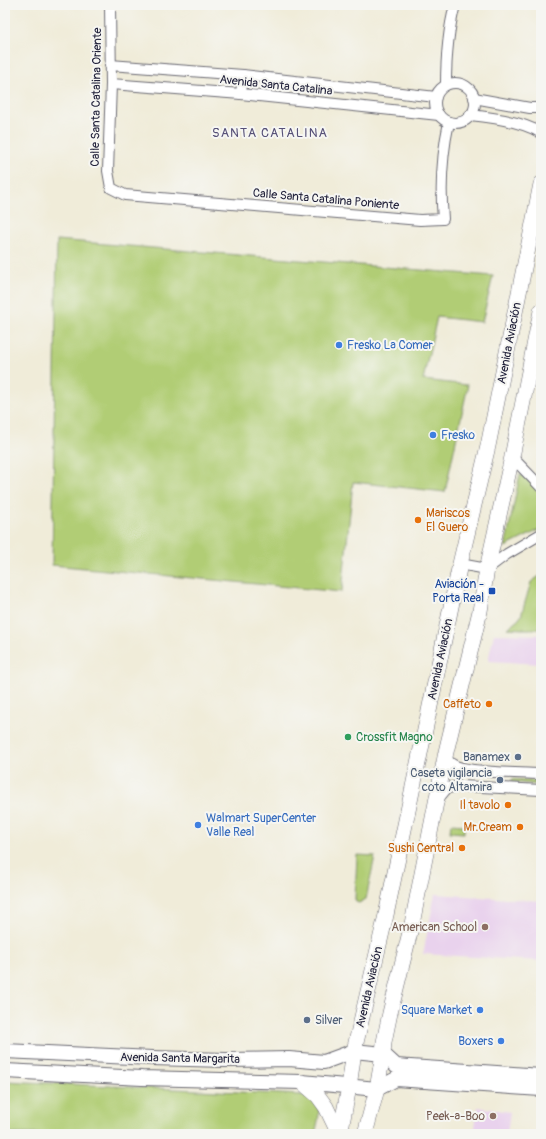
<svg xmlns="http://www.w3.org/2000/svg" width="546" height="1139" font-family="Pangolin,sans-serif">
<rect width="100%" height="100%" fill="#f6f6f2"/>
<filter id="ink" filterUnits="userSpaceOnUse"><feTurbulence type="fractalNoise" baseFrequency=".025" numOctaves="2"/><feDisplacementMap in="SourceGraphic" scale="8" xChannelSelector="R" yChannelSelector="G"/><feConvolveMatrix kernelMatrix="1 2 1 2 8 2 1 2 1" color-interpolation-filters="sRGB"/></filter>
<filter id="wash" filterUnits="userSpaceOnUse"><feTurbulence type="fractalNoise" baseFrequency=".012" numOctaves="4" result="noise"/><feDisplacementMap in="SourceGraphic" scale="16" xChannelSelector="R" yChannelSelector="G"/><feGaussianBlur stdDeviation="0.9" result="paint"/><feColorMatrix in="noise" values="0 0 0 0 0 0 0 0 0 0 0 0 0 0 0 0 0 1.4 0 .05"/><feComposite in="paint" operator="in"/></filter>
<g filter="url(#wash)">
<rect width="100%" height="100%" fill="#f0ecd9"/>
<!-- built -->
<g fill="#e9d2ed">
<polygon points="494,634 541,635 541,664 488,661"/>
<polygon points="435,894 541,901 541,961 423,954"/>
<polygon points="478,1107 510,1112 507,1134 474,1134"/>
</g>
<!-- green -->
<g fill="#b1cd74" stroke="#6a7858">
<polygon points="57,240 493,276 482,322 437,317 423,380 468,385 445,492 353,482 342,592 52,565"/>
<polygon points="520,474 541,489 541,529 505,547"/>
<polygon points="541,575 541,629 522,629 508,628 518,620 521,616 531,582"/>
<polygon points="512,779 541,781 541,785 512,782"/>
<polygon points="451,824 464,825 464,833 450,832"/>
<polygon points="357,855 375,856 366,899 359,903 356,902 355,899"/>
<path d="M5,1081L302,1095C325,1100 319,1117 315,1134H5Z"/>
</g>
</g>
<g filter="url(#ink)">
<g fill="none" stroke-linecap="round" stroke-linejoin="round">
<defs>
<g id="street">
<path d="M110,5L111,84L108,171L111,188L125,195L420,220L443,219C440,186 442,154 449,122"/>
<polyline points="110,65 243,75 436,97"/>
<circle cx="455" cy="103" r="20"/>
<polyline points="111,84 241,94 439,115"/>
<path d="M446,85C446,58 448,31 455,5"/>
<polyline points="241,94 243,75"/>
<polyline points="474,98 530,108 541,108"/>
<path d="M470,115C490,117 524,122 541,133"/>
<polyline points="512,457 541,487"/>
<polyline points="460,564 487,569 507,554 541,534"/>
<path d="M446,757C447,759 450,763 452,764C464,773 523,773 541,774"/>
<polyline points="438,799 447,788 461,786 541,790"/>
</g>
<g id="secondary">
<polyline points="5,1051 152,1058 226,1060 289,1059 324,1062 354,1051 383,1054 396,1066 541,1076"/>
<polyline points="5,1071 142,1078 302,1082 377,1089 396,1079 541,1089"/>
</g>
<g id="primary">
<polyline points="302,1082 318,1096 326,1107 339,1134"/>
<polyline points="340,1134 349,1087 354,1051 386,915 460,564 488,446 541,184"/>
<polyline points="365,1134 377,1089 383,1054 384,1042 390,1013 412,924 446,752 480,611 487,569 512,457 541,311"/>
</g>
</defs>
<!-- street casing -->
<use href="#street" stroke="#6a6972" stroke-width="12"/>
<!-- secondary casing -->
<use href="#secondary" stroke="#6a6972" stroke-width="16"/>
<!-- primary casing -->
<use href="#primary" stroke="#6a6972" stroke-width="16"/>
<!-- street -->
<use href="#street" stroke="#fff" stroke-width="10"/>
<!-- secondary -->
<use href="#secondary" stroke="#fff" stroke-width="14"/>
<!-- primary -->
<use href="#primary" stroke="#fff" stroke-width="15"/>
</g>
</g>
<!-- markers -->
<g fill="#3f7fe0" stroke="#f6f6f2" stroke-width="1.5">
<circle cx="339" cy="345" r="4"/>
<circle cx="433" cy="435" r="4"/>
<circle cx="198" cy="825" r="4"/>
<circle cx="480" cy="1010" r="4"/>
<circle cx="501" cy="1041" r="4"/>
</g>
<g fill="#e8710a" stroke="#f6f6f2" stroke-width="1.5">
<circle cx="418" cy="520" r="4"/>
<circle cx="489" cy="704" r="4"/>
<circle cx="508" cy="805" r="4"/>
<circle cx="520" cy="827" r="4"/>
<circle cx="462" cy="848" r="4"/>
</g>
<rect fill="#1a4fb4" stroke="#f6f6f2" stroke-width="1.5" x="488" y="587" width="8" height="8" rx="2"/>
<circle fill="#2e9e5b" stroke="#f6f6f2" stroke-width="1.5" cx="348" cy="737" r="4"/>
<g fill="#5c6f8a" stroke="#f6f6f2" stroke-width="1.5">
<circle cx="518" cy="757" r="4"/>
<circle cx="500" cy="780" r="4"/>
<circle cx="307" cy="1020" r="4"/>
</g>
<g fill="#8d6e63" stroke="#f6f6f2" stroke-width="1.5">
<circle cx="485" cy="927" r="4"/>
<circle cx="493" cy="1116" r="4"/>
</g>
<g text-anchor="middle" stroke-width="4" stroke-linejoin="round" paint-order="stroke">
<!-- street labels -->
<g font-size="12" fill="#22223b" stroke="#f6f6f2">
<text transform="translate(276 85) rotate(6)" y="4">Avenida Santa Catalina</text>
<text transform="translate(96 97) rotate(-89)" y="4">Calle Santa Catalina Oriente</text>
<text transform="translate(326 199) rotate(5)" y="4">Calle Santa Catalina Poniente</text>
<text transform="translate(509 343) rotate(-79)" y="4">Avenida Aviación</text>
<text transform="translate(440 659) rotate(-78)" y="4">Avenida Aviación</text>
<text transform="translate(369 987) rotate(-77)" y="4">Avenida Aviación</text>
<text transform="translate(180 1058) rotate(1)" y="4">Avenida Santa Margarita</text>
</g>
<!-- shop labels -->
<g font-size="12" fill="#366cbe" stroke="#f6f6f2" text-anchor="start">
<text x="347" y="349">Fresko La Comer</text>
<text x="441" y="439">Fresko</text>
<text x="206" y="822">Walmart SuperCenter<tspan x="206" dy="14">Valle Real</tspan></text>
<text x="472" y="1014" text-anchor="end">Square Market</text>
<text x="493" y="1045" text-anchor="end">Boxers</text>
</g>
<!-- food labels -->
<g font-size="12" fill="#c56008" stroke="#f6f6f2" text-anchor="end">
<text x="426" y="517" text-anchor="start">Mariscos<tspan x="426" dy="14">El Guero</tspan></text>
<text x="481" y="708">Caffeto</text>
<text x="500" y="809">Il tavolo</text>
<text x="512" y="831">Mr.Cream</text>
<text x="454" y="852">Sushi Central</text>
</g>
<!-- transit labels -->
<g font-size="12" fill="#164399" stroke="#f6f6f2" text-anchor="end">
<text x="484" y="588">Aviación -<tspan x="484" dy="14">Porta Real</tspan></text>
</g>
<!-- leisure labels -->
<g font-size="12" fill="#27864d" stroke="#f6f6f2" text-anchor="start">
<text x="356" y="741">Crossfit Magno</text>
</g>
<!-- service labels -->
<g font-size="12" fill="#4e5e75" stroke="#f6f6f2" text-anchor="end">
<text x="510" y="761">Banamex</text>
<text x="492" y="777">Caseta vigilancia<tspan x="492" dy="14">coto Altamira</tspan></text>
<text x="315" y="1024" text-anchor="start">Silver</text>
</g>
<!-- education labels -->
<g font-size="12" fill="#785e54" stroke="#f6f6f2" text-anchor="end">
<text x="477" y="931">American School</text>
<text x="485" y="1120">Peek-a-Boo</text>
</g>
<!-- neighbourhood labels -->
<g font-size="13" letter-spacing="1" fill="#565077" stroke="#f6f6f2">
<text x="270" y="137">SANTA CATALINA</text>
</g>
</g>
<!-- margin -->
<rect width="546" height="1139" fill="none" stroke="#f6f6f2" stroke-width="20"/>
</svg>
